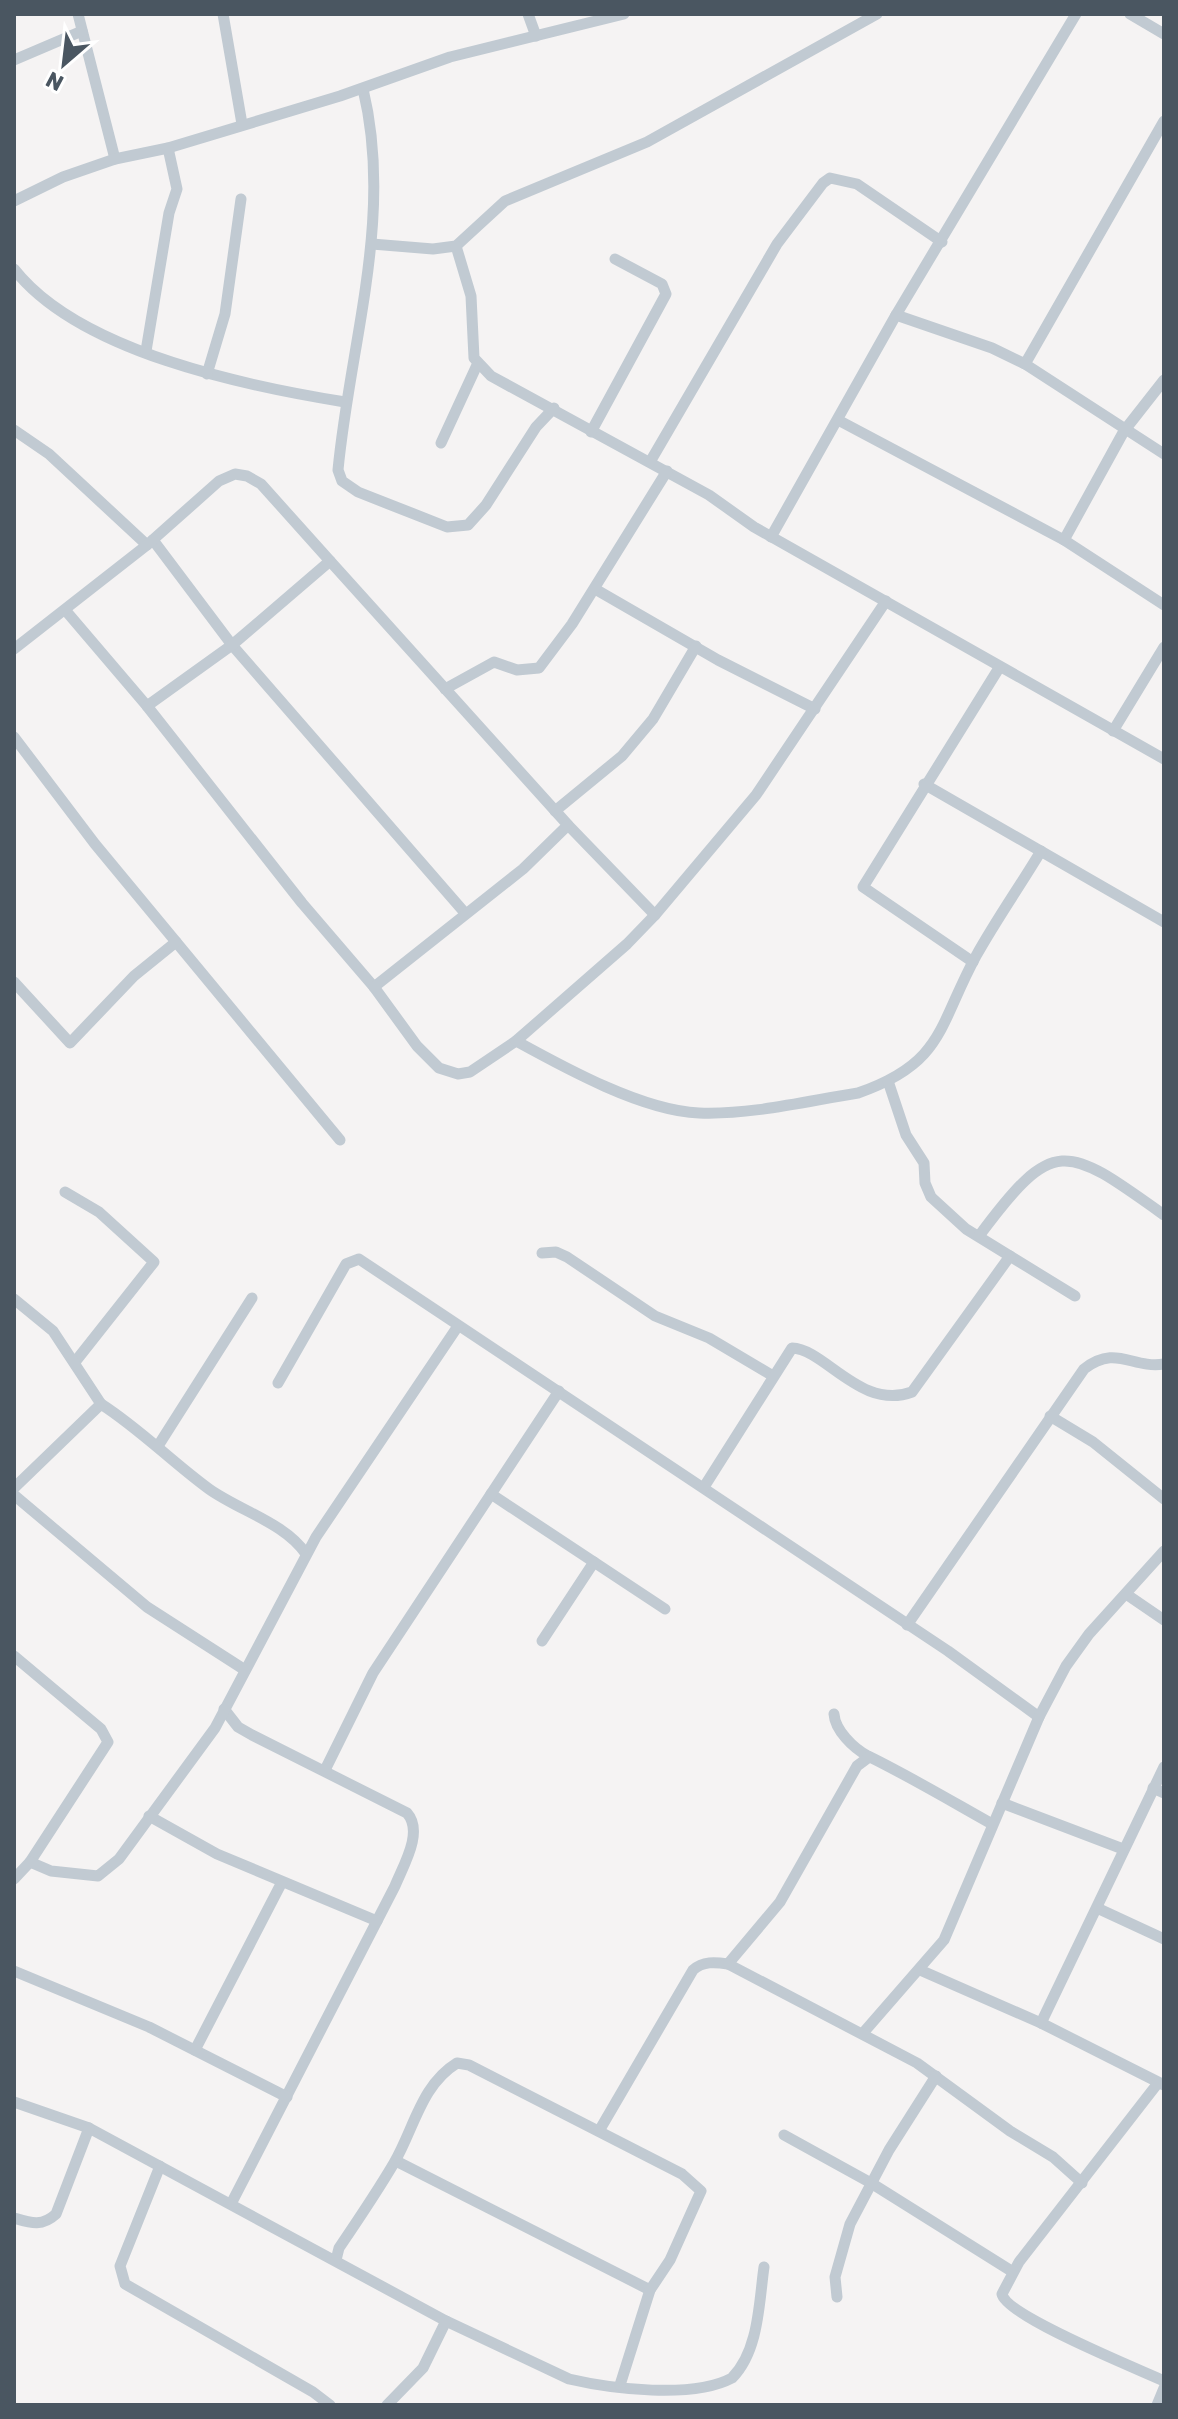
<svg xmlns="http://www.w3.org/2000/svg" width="1178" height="2419" font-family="Rubik,sans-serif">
<rect width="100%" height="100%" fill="#f5f3f3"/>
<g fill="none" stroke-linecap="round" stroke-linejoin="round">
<!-- minor -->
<g stroke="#c1cad2" stroke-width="11">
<polyline points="78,14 115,159"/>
<polyline points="223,14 242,124"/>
<polyline points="528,14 536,36"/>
<polyline points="1130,14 1164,34"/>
<polyline points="14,60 82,31"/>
<path d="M363,89C394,217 350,343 338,470L342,481L358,492L447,527L468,525L486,505L536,427L554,408"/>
<polyline points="14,201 63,177 115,159 168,148 340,96 450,57 624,14"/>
<polyline points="372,244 433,249 456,246 505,201 647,142 877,14"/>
<polyline points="456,246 471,296 474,358 491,376 709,495 754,527 1164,759"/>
<path d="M14,269C79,352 245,386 345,402"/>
<polyline points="896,315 992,348 1025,364 1164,454"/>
<polyline points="146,351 169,213 177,189 168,148"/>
<polyline points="1025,364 1164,121"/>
<polyline points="207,374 225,314 241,199"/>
<polyline points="838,420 1064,540 1164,605"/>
<polyline points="14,430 49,454 147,545"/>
<polyline points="591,432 666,294 662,284 615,259"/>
<polyline points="441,443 477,365"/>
<polyline points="650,462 777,244 823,183 830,178 857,184 942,242"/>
<polyline points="771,537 896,315 1076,14"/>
<polyline points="153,540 232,645 465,913"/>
<polyline points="1064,540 1124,431 1164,380"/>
<polyline points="595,589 718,660 815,709"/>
<polyline points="66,611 147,706 302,903 374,987 417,1046 439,1068 458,1074 470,1072 516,1041 627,944 655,915 756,795 886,601"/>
<polyline points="14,649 147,545 219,481 235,474 247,476 261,484 330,561"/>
<polyline points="445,689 494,662 517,670 539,668 572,624 667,471"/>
<polyline points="147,706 232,645 330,561 568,825 655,915"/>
<polyline points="1113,731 1164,647"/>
<polyline points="14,737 95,844 340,1140"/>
<polyline points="924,784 1164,922"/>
<polyline points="555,811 622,756 653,719 696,646"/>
<polyline points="973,962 863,887 999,668"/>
<polyline points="14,982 70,1043 134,976 176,942"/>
<polyline points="374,987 523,869 568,825"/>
<path d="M516,1041C565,1068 643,1111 699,1113C751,1115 807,1101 858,1093C944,1063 938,1026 976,956C996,920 1020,886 1041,851"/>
<polyline points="888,1081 906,1135 924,1163 925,1183 931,1197 966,1229 1075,1296"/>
<polyline points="65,1192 99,1212 154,1262 75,1362"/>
<path d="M979,1236C1054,1135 1065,1144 1164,1215"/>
<polyline points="542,1253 556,1252 567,1257 655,1316 709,1338 773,1376"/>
<polyline points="14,1299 53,1331 101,1404"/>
<polyline points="278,1383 346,1264 359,1259 948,1651 1039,1717"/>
<polyline points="1050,1416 1093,1442 1164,1499"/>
<polyline points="158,1446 252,1298"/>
<path d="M704,1487L792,1348C825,1349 861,1411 912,1392L1010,1256"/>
<path d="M14,1488L101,1404C140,1429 172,1462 209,1489C240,1511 285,1523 306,1554"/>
<polyline points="491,1494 665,1609"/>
<polyline points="14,1495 147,1607 245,1670"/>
<polyline points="1126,1594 1164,1620"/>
<path d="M907,1625L1084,1369C1116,1344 1132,1369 1164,1364"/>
<polyline points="542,1641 594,1562"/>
<polyline points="14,1656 101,1729 108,1742 30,1862"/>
<path d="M224,1709L238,1727L252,1735L407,1813C424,1832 403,1866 395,1886L232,2202"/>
<path d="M834,1714C835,1730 853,1748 868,1756C909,1776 951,1801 992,1824"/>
<polyline points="325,1770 373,1673 559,1391"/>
<polyline points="1153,1788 1164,1793"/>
<polyline points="1002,1803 1123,1849"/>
<polyline points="149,1816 217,1854 377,1921"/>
<polyline points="14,1879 30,1862 51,1871 98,1876 119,1859 215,1728 316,1537 458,1326"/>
<polyline points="1097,1908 1164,1939"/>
<polyline points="728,1964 780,1902 857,1766 869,1757"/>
<polyline points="920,1970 1041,2023 1164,2085"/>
<polyline points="14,1971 149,2027 287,2097"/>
<polyline points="1041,2023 1164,1767"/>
<polyline points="863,2033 944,1940 1039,1717 1066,1666 1089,1634 1164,1551"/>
<polyline points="195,2050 282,1882"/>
<path d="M1158,2083L1019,2262L1002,2294C1006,2316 1138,2369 1164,2381"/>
<path d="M14,2102L89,2128L446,2321L569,2379C612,2389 693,2399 732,2378C759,2351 759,2302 764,2267"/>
<path d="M599,2131L693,1970C703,1961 715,1962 728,1964L917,2063L1010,2131L1053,2157L1082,2183"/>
<polyline points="784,2135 871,2183 1013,2272"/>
<polyline points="396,2161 650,2290"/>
<polyline points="160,2166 120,2266 125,2284 313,2392 330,2405"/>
<path d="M14,2218C31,2223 42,2227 56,2214L89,2128"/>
<path d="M336,2260L339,2248C358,2220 377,2192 394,2163C414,2129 421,2085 457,2063L469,2065L682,2174L701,2191L670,2260L650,2290L620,2385"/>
<polyline points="837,2297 835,2277 850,2224 889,2150 936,2076"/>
<polyline points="387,2405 423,2368 446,2321"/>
<polyline points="1157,2405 1164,2388"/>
</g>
</g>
<!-- border -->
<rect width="1178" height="2419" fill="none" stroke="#4a5661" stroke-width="32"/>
<!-- north arrow -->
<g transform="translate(64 64) rotate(208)" stroke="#ffffff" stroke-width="6" paint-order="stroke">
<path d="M0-6L14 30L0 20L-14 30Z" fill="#4a5661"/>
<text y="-12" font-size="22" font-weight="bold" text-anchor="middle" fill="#4a5661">N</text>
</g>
</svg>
